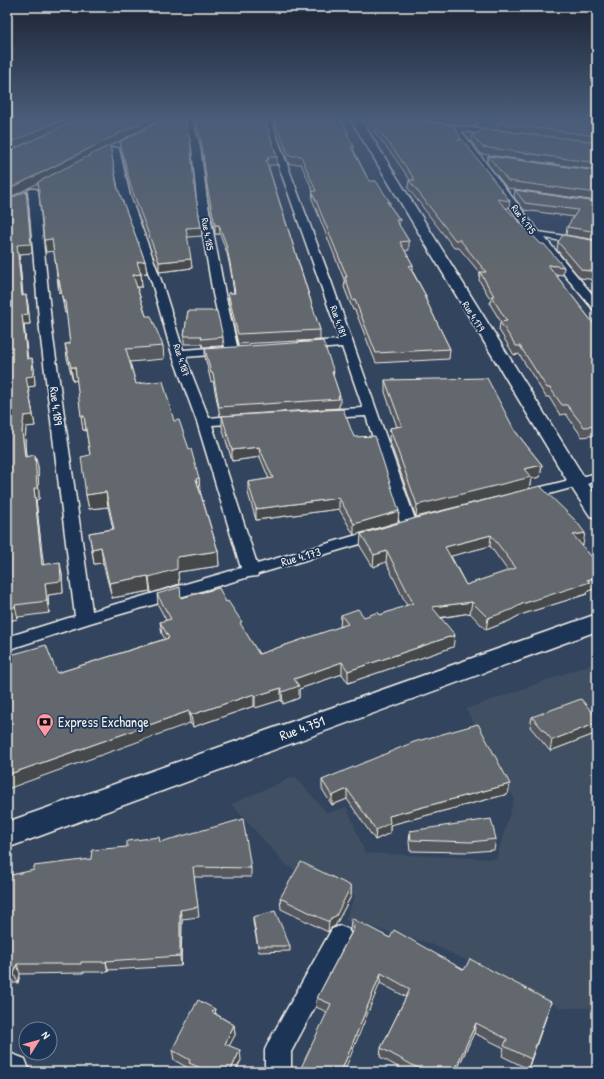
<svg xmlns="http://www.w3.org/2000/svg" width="604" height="1079" font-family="'Patrick Hand',sans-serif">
<rect width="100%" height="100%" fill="#32445e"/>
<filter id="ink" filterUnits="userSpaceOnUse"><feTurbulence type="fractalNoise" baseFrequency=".025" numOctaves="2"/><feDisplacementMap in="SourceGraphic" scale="8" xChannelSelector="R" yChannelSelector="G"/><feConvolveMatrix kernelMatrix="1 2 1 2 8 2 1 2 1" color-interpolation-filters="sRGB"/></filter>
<g filter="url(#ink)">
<!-- built -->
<polygon fill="#404f62" points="597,662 597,1008 561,1008 507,979 431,944 345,920 355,896 287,866 231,804 295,776 327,813 347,807 365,853 496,859 514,799 466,709"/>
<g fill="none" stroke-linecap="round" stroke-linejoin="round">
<defs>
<g id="minor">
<polygon points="184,118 192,118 200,147 207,200 225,294 238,350 236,353 185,357 209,418 243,415 248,416 250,419 248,422 243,423 212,425 257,564 381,528 387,530 389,533 387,536 258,574 257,576 249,577 90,623 7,650 7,637 75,616 40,331 28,191 30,189 36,189 38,191 52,331 92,611 241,568 197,422 172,354 152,283 120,196 111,149 115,147 119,149 130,196 162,283 183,350 225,347 213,294 197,200 192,147"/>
<polygon points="264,118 272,118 276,135 331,281 417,525 415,528 409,530 403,528 401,525 366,416 324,418 319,417 317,414 319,411 324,410 363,408 342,347 303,350 299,349 297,346 299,343 303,342 340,340 268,135"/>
<polygon points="446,125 504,132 505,134 501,136 461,131 539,232 597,241 597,247 545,238 597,300 597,310 593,309 532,236 452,130 446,129"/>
<polygon points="597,473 597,481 523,501 518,499 515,496 518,493"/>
<polygon points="340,926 348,929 352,937 291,1052 291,1072 265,1072 265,1050 269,1041 332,929"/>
</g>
<polygon id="tertiary" points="350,118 360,118 597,498 597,518 590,516 568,482"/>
<polygon id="secondary" points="597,614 597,631 7,848 7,822"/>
<polygon id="primary" points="7,1054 12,1054 25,1059 30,1072 7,1072"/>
</defs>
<!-- minor casing -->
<use href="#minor" stroke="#f4f1e8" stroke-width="3"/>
<!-- tertiary casing -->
<use href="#tertiary" stroke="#f4f1e8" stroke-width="3"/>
<!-- secondary casing -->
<use href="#secondary" stroke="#f4f1e8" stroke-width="3"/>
<!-- primary casing -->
<use href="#primary" stroke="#f4f1e8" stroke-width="3"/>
<!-- minor -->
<use href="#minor" fill="#1d3557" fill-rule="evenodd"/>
<!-- tertiary -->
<use href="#tertiary" fill="#1d3557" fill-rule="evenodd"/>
<!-- secondary -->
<use href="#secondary" fill="#1d3557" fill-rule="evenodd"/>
<!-- primary -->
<use href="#primary" fill="#1d3557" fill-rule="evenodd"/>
</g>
<!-- wall -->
<g fill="#54595e" stroke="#f4f1e8" fill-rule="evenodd">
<polygon points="7,118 164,118 110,146 117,186 145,261 147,273 141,273 142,287 137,287 146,316 163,346 164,359 130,362 136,384 174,421 199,478 200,491 218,551 219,566 178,572 179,584 151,593 150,591 112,598 103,563 94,564 89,533 113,529 108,507 89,509 86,495 90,455 86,430 83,430 77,380 73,381 67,358 65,344 70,344 67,313 65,313 61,292 59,293 54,251 46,252 38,183"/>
<polygon points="193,118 264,118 277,157 277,165 269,165 269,168 320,330 320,340 238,344 229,303 228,293 234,293 231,272 227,253 220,234 215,234 208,200 201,147"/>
<polygon points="273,118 340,118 348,132 348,137 354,146 354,151 369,181 390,202 390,206 400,220 399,225 409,241 409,250 405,251 413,265 413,272 426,296 426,300 450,349 449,359 376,363 355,310 353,310 344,287 345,282 312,199 313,191 301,164 289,164 277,135"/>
<polygon points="364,118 397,118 461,140 510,201 509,208 505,208 564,267 563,275 555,274 597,328 597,435 582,437 566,414 560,415 549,397 546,397 519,354 514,355 499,330 500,322 501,322 490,304 491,300 479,280 480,273 459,248 454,248 408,188 409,180 410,180 394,157"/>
<polygon points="404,118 482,118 475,127"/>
<polygon points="597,118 597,170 481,154 471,141 472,135 575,140 497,130 497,123"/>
<polygon points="120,142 195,192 202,236 187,237 192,268 159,272 131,196 121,150"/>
<polygon points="488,156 597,171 597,201 507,188 487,163"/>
<polygon points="515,190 597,202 597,240 566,235 567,227 574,217 524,210 514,197"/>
<polygon points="26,191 28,199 32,253 19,254 23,296 26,295 28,305 30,324 24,324 27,359 34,368 35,386 28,387 35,426 26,427 25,443 26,457 38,466 39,499 36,500 43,565 62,574 63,593 48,595 49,613 18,617 18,619 7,621 7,200"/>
<polygon points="597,241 597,280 580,278 557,250 558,242"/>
<polygon points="188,311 223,337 223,346 203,347 202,344 184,344 184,336"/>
<polygon points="205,349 334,372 333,376 340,396 340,405 339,405 339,408 220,416 213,381 211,382 205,357"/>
<polygon points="385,380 515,431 542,465 540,477 531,479 529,489 416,517 389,439 390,428 397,427 385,392"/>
<polygon points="222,416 354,437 399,511 398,522 354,535 339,509 256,520 248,493 248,482 269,479 260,457 232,461 222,427"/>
<path d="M416,518L583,545H581L597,563V588L588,591L587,594L520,615L509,621L486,630L470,613L441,618L453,647L348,683L342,674L299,689V698L283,704L281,700L255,708L254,706L193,727L190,723L57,673L165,639L162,634L160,622L166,620L158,605L157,594L181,598L226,602L259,654L340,627L341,615L364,617L380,615L407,606L386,562L373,567L360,546L361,534ZM490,546L508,571L466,585L451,556Z"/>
<polygon points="532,717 597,718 597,733 550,751 530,727"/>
<polygon points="322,780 508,794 390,825 390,833 375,840 347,799 332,805 322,789"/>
<polygon points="410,831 496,839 494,850 469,852 410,851 409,842"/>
<polygon points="160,842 251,868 251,877 194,877 199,917 182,919 181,966 108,970 108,972 83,972 83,973 20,974 18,983 7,983 7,876 91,859 127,847"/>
<polygon points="351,886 351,896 335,926 331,928 328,932 281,909 280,898"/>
<polygon points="253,917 290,946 290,951 259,952 253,922"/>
<polygon points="351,920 390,938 464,970 551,1002 528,1069 502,1056 504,1048 474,1033 456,1072 407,1072 380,1057 381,1048 406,997 380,983 327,1012 316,1007 317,998 351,933 350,930"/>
<polygon points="215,1009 216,1014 234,1025 235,1035 229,1046 241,1060 235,1072 190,1072 190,1069 174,1060 172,1050"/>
</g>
<!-- shaded-wall -->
<g fill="#45494c" stroke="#f4f1e8">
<polygon points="65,118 81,118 7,152 7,144"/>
<polygon points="150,118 164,118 7,199 7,190"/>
<polygon points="478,118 482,118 475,127 475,120"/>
<polygon points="26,191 28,199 32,253 19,254 24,305 22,296 17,245"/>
<polygon points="215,225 219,225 220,234 215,234"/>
<polygon points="201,227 202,236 187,237 186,228"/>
<polygon points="52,239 54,251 46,252 44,240"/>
<polygon points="191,259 192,268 159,272 159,262"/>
<polygon points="145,261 147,273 138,274 137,262"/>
<polygon points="141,274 142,287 134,287 133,275"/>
<polygon points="58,280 59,280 61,292 59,293"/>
<polygon points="26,295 28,305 30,324 24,324 29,369 27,359 22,315"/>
<polygon points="63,301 65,301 67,313 65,313"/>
<polygon points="32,358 34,368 35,386 28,387 35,426 26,427 25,443 27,468 25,457 22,432 26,377"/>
<polygon points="71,367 75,367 77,380 73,381"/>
<polygon points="81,416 84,416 86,430 83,430"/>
<polygon points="259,447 260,457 232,461 232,450"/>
<polygon points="35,455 38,466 39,499 36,500 45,577 42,565 34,488"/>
<polygon points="542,465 540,477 531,479 529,489 416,517 417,505 524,469"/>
<polygon points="199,478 200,493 196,479"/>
<polygon points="106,492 108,507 89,509 86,495"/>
<polygon points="339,498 339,509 256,520 256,509"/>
<polygon points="399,511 398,522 354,535 354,524"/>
<polygon points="585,533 583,545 571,547 573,535"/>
<polygon points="491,535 490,546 444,558 445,547"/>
<polygon points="101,547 103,563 94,564 92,549"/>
<polygon points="218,551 219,566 178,572 179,584 151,593 149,577 177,557"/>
<polygon points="387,551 386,562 373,567 374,555"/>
<polygon points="60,562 62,574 63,593 48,595 49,613 47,601 45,583"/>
<polygon points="148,576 150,591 112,598 109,583"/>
<polygon points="597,577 597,588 588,591 587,594 520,615 509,621 486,630 488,618 522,604"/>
<polygon points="472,602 470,613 431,619 432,607"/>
<polygon points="15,605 18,619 7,621 7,608"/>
<polygon points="455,635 453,647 348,683 348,671"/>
<polygon points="342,662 342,674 299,689 299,698 283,704 282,692 294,679"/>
<polygon points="281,688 281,700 255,708 255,696"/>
<polygon points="254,694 254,706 193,727 191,715"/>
<polygon points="189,711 190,723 7,789 7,775"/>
<polygon points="597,723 597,733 550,751 552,740"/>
<polygon points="510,784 508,794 390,825 390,833 375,840 376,830 389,816"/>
<polygon points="347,789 347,799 332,805 332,796"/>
<polygon points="351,886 351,896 335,926 331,928 328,932 329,922"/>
<polygon points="180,910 182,919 181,966 180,956"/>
<polygon points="106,961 108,970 108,972 106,962"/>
<polygon points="17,964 20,974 18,983 14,974"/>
<polygon points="381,973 380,983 344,1072 341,1072"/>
<polygon points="551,1002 548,1012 528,1069 531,1059"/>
<polygon points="215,1009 216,1019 212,1012"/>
<polygon points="476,1023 474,1033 456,1072 454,1072"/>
<polygon points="234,1025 235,1035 225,1054 225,1044"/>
<polygon points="240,1050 241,1060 235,1072 230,1072"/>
</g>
<!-- building -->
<g fill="#62686d" stroke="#f4f1e8" fill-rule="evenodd">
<polygon points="7,118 65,118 7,144"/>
<polygon points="81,118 150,118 7,190 7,152"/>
<polygon points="166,118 184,118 190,140 195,192 201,227 186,228 191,259 159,262 131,187 120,142"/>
<polygon points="195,118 264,118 277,157 268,157 269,160 266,160 320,330 238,334 228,293 235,293 230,263 226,244 219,225 215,225 208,191 201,139"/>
<polygon points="275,118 340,118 348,132 346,133 354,146 351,147 369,181 376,181 390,202 387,202 400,220 396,220 409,241 400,242 413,265 409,266 426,296 424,296 450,349 376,353 355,300 353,301 345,277 347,277 312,191 316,191 301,156 289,156 277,127"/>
<polygon points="369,118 398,118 452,125 461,137 458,141 462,139 510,201 497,199 541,244 544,244 564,267 548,265 597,328 597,426 584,427 567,405 562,405 550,388 547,388 520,346 516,346 500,322 507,321 491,296 494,296 480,272 486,272 460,240 455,240 409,180 415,180 394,150"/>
<polygon points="453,118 478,118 475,120"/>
<polygon points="510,118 597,118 597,136 497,123"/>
<polygon points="485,129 597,142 597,163 482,147 472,135"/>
<polygon points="110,145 117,186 145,261 137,262 141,274 133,275 146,316 151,316 163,346 126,349 136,384 163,381 174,421 179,420 189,449 191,449 199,478 196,479 218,551 177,557 177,569 149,577 148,576 109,583 101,547 92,549 89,533 114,529 106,492 86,495 81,457 90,455 84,416 81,416 75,367 71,367 65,344 70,344 67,318 65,301 63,301 59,280 58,280 52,239 44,240 38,182"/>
<polygon points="488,156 597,171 597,193 508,181"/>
<polygon points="515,190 597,202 597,232 567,227 578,210 525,203"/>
<polygon points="26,191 31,244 17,245 22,296 26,295 28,314 22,315 27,359 32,358 33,376 26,377 33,415 24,416 22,432 25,457 35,455 37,488 34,488 42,565 60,562 61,581 45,583 47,601 15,605 15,607 7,608 7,200"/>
<polygon points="563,235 597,241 597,272 582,270 558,242"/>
<polygon points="188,311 217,311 223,337 202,339 201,336 184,336"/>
<polygon points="323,341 334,372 332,372 340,396 338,396 339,399 219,407 213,373 211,373 205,349"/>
<polygon points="487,378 515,431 542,465 524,469 531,477 417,505 391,432 390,428 402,426 385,380"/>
<polygon points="343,409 354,437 375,436 399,511 354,524 339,498 256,509 248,482 273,478 259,447 232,450 222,416"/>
<path d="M540,486L576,521L585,533L573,535L597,563V577L587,580L590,582L522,604L511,610L488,618L472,602L432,607L455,635L348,671L342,662L294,679L299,686L282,692L281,688L255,696L254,694L191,715L189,711L7,775V656L46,645L57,673L169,638L160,622L171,619L157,594L180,587L181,598L219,588L226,602L228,601L242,622L240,623L259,654L348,624L341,615L358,609L364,617L378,612L380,615L413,603L387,551L374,555L361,534L416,518ZM491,535L516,568L466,585L445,547Z"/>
<polygon points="581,699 597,718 597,723 552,740 532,717"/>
<polygon points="478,724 510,784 389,816 390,823 376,830 347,789 332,796 322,780 414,742"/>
<polygon points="243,819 251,868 193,867 198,907 180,910 180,956 106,961 106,962 81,962 81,964 17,964 14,974 7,973 7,876 34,870 34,866 91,859 92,850 127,847 127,841 159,837 160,842"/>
<polygon points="491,819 496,839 471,842 411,840 410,831"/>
<polygon points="301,862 351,886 336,916 331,918 329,922 280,898"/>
<polygon points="275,911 290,946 258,946 253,917"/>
<polygon points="351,918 390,938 394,930 464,970 470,959 551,1002 531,1059 504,1046 507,1039 476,1023 454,1072 425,1072 381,1048 410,989 381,973 341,1072 299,1072 331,1004 317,998 354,928 351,920"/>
<polygon points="198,1000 215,1009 212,1012 234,1025 225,1044 240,1050 230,1072 210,1072 189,1063 190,1060 172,1050"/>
</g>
</g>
<!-- sky -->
<linearGradient id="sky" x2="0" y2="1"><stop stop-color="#1c2534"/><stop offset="0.44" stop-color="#495c79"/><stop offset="1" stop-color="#495c79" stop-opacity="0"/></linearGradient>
<rect width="604" height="269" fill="url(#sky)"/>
<!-- icons -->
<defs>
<symbol id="bank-pin" viewBox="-11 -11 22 30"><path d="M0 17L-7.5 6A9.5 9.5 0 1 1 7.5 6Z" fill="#ff9aa2" stroke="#1d3557"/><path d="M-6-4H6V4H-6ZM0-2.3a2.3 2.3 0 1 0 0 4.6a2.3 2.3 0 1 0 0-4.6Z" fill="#111"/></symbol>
</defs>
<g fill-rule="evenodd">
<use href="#bank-pin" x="35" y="712" width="20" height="27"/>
</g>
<g text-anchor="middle" stroke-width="3.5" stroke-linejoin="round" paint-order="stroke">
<!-- far-street labels -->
<g font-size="10" fill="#f4f1e8" stroke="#1d3557">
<text transform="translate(524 219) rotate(53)" y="4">Rue 4.175</text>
<text transform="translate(208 234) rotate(80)" y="4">Rue 4.185</text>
<text transform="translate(474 316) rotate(58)" y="4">Rue 4.179</text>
<text transform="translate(339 321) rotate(71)" y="4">Rue 4.181</text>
<text transform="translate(182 360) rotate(72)" y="4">Rue 4.187</text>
</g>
<!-- street labels -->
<g font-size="12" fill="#f4f1e8" stroke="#1d3557">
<text transform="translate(56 406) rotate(83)" y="4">Rue 4.189</text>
<text transform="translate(301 557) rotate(-16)" y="4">Rue 4.173</text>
</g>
<!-- near-poi labels -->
<g font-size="14" fill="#f4f1e8" stroke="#1d3557" text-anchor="start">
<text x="58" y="727">Express Exchange</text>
</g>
<!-- near-street labels -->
<g font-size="14" fill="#f4f1e8" stroke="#1d3557">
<text transform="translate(302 728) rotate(-20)" y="5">Rue 4.751</text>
</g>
</g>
<!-- margin -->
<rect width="604" height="1079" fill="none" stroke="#1d3557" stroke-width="24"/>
<rect x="12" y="12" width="580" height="1055" fill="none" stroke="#f4f1e8" stroke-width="1.5" filter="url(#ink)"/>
<!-- north arrow -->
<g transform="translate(38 1041) rotate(53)"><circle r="19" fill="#1d3557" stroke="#738091"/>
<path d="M0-3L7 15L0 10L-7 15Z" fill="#ff9aa2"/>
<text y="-6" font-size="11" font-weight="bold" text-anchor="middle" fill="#f4f1e8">N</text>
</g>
</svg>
